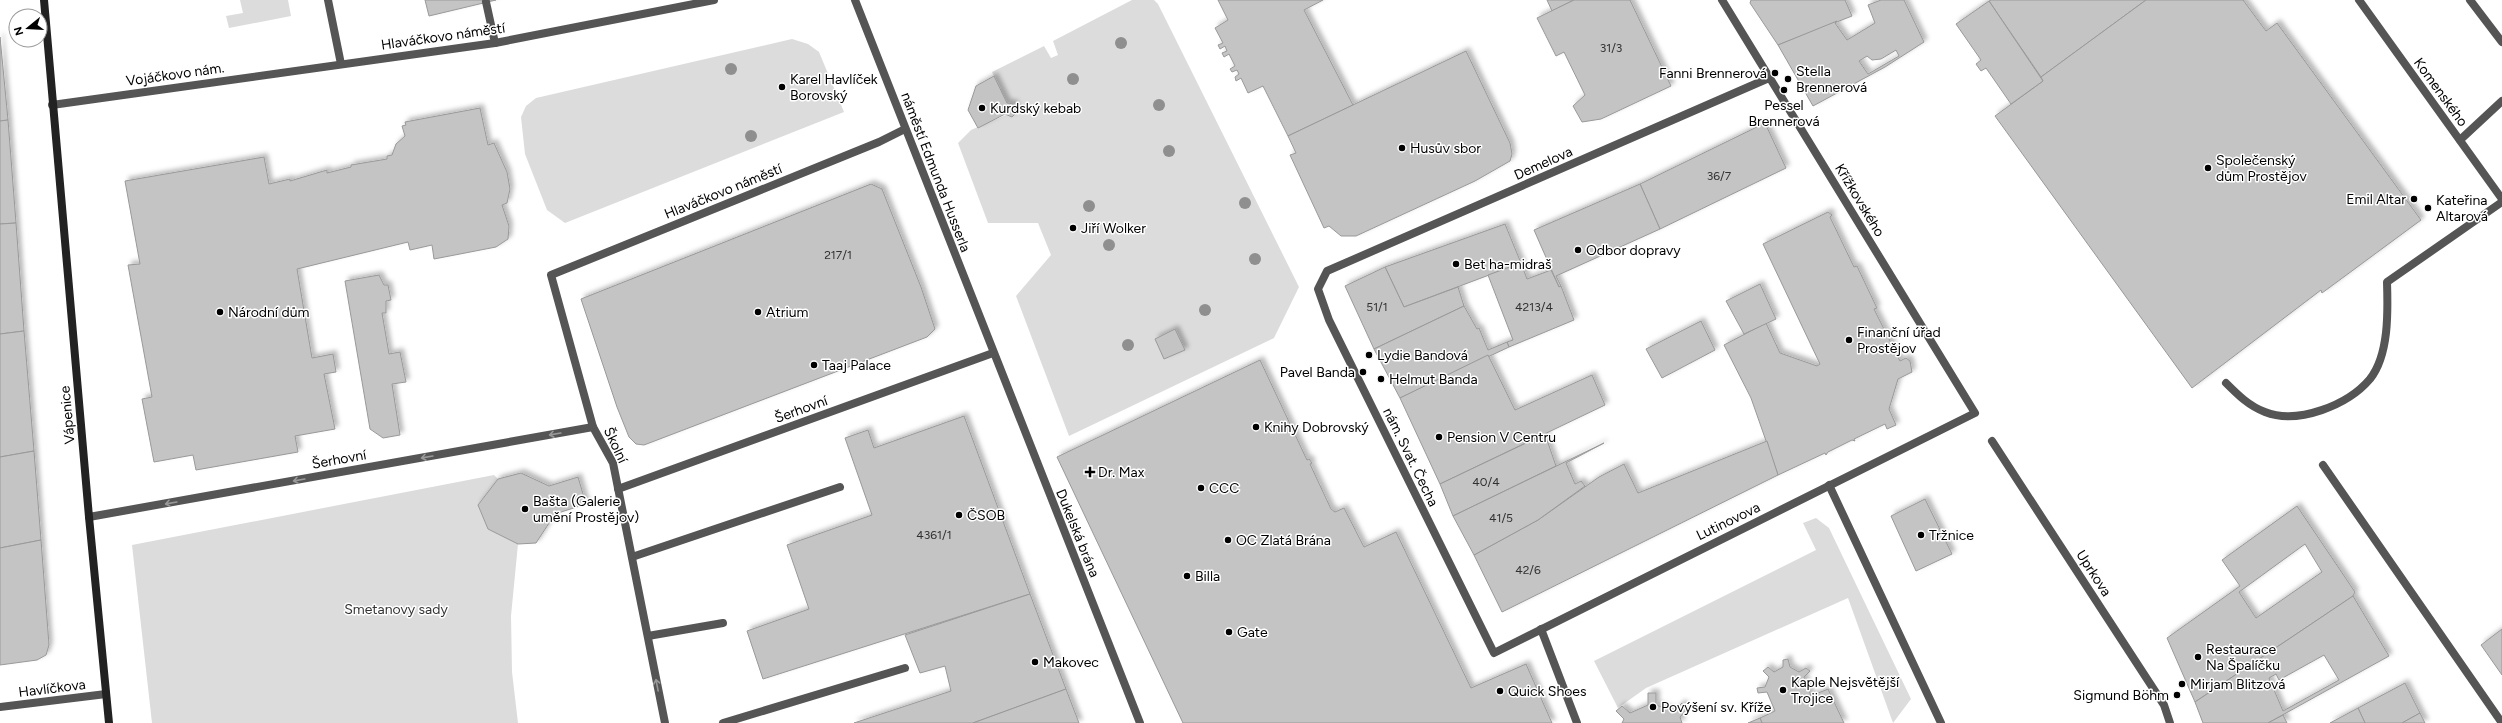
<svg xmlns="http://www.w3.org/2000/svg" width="2502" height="723" font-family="Figtree,sans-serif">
<defs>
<filter id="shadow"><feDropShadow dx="3.5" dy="-3.5" stdDeviation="2" flood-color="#0004"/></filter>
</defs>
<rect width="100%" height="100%" fill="#fff"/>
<!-- green -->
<g fill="#dcdcdc">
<polygon points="240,0 288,0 291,16 229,28 226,16 243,13"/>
<polygon points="1132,0 1154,0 1158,4 1299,287 1274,338 1069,436 1016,296 1051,255 1038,223 988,223 958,143 971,130 1011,113 992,72 1044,46 1051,58 1058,55 1053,41"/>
<polygon points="792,39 808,44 819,52 844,112 565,223 547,210 525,154 521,117 526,106 536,98"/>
<polygon points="494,475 498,479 478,505 488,529 518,544 511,616 512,672 518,723 152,723 132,545"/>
<polygon points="1816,518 1829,528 1911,699 1893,723 1848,598 1646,688 1618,708 1594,661 1816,550 1803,523"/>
</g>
<!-- building -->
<g fill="#c4c4c4" stroke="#999" fill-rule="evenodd" filter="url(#shadow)">
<polygon points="425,0 496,0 429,16"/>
<polygon points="1218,0 1323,0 1304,10 1353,105 1288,136 1263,86 1248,93 1241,78 1236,81 1235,77 1239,74 1237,70 1232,72 1230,69 1235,66 1229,54 1224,57 1222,53 1227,51 1225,46 1220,49 1218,45 1223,43 1215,28 1228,20"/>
<polygon points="1547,0 1574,0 1552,11"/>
<polygon points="1574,0 1630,0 1671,86 1601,119 1582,122 1573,106 1585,95 1564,52 1556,56 1537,18"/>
<polygon points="1845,0 1852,16 1778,45 1750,3 1751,0"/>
<path d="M1881,0H1904L1924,42L1885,67L1813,106L1778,45L1837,21L1835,23L1847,40L1875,23L1868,5ZM1896,50L1899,56L1868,74L1859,61L1867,56L1872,60L1881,59Z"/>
<polygon points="1991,0 2146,0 2041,77 1989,1"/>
<polygon points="2146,0 2243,0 2266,31 2277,23 2421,220 2322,293 2321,290 2192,388 1995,116 2043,81 2041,77"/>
<polygon points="1989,1 2043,81 2011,104 1986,68 1981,71 1976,64 1981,60 1956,24"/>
<polygon points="0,37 8,120 0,121"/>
<polygon points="1466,51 1510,143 1512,154 1510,161 1475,181 1356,236 1341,236 1329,226 1324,228 1290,155 1296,153 1288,136"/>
<polygon points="994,76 1007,103 1014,104 1017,112 1012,117 1005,114 978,128 968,110 976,86"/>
<polygon points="480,108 488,145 494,143 507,172 510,189 507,203 502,205 509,226 508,239 496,247 434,259 432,245 410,250 408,242 297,269 312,358 333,354 336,372 324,374 335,429 295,436 298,452 196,470 193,455 154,462 142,399 152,397 128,265 140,264 125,181 264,157 269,184 290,179 290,181 327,170 327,173 351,167 351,165 387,159 387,156 392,155 396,144 405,136 402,126 406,125 405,122"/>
<polygon points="8,120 16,223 0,224 0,121"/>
<polygon points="1765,123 1786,168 1660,229 1640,184"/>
<polygon points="871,184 882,189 921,287 935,329 927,337 644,445 636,444 629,437 617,407 581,299"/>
<polygon points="1640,184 1660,229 1556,276 1561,286 1559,287 1534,230"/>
<polygon points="1828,212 1832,215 1830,217 1854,267 1857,266 1876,306 1877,308 1874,309 1900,361 1906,358 1910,361 1912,372 1898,379 1889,409 1896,425 1887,429 1885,424 1854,439 1855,441 1852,440 1828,452 1826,455 1825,453 1778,475 1751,398 1724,345 1766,323 1780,353 1817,366 1820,364 1763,244"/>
<polygon points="16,223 24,331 0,334 0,224"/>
<polygon points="1505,224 1521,263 1404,307 1385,267"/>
<polygon points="1521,263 1527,279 1551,270 1559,287 1561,286 1574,320 1509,347 1507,342 1513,340 1488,275"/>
<polygon points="1385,267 1404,307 1458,287 1464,306 1374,349 1345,286"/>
<polygon points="379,275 384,285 388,285 391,300 386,301 386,313 382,313 389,354 400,352 406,382 392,384 400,435 383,438 370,429 345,281"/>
<polygon points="1760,284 1776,319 1744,334 1726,301"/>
<polygon points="1464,306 1477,329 1479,328 1488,350 1507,342 1509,347 1400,398 1374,349"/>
<polygon points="1701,321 1715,350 1662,378 1646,349"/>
<polygon points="1175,329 1185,350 1164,359 1155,339"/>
<polygon points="24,331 34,451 0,457 0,334"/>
<polygon points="1488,355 1515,410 1592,375 1605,405 1440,484 1400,398"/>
<polygon points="1260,360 1307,460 1309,459 1312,463 1310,464 1331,509 1335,512 1344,508 1364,547 1396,532 1471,688 1526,664 1552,723 1183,723 1057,457"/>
<polygon points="964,416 1030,594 763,679 747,631 809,609 787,545 872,515 845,438 868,430 874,448"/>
<polygon points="1545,434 1556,466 1453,516 1440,484"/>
<polygon points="1767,441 1778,475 1502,612 1474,555 1538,520 1599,477 1624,464 1638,493"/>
<polygon points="1604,443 1566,463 1575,484 1581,481 1585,486 1538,520 1474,555 1453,516"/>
<polygon points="34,451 41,540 0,548 0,457"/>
<polygon points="521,473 549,486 578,477 586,504 555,514 536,543 518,544 488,529 478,505 498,479"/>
<polygon points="1925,499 1952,554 1916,571 1891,516"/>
<path d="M2297,506L2355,592L2353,596L2195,702L2167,638L2240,586L2222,560ZM2305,544L2322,572L2256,618L2239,592Z"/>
<polygon points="41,540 49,645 46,655 37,660 0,665 0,548"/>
<polygon points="1030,594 1066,689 973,723 854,723 951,691 945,666 920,673 905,635"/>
<path d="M2353,596L2389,656L2268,723H2203L2195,702ZM2324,655L2339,680L2283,711L2269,678L2276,674L2279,680Z"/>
<polygon points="2502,629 2502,675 2481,645"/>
<polygon points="1788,659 1790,667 1799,672 1806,668 1810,671 1804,677 1811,696 1828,689 1844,723 1762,723 1760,718 1775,711 1767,692 1758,693 1757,688 1765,687 1769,677 1763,671 1768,667 1774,672 1783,667 1783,660"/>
<polygon points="2405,683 2420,713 2402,723 2365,723 2358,708"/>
<polygon points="1066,689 1079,723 973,723"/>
<polygon points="1648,693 1656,693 1656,705 1674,711 1682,703 1687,709 1680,717 1682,723 1622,723 1624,719 1616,711 1622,706 1630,713 1648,705"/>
<polygon points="2358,708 2365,723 2330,723"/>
<polygon points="2420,713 2425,723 2402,723"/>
<polygon points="2283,715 2287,723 2268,723"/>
<polygon points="1760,718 1762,723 1748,723"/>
</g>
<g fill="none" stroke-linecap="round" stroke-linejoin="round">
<!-- lane -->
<g stroke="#555" stroke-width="8">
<polyline points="328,0 341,64"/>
<polyline points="2470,0 2502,42"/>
<polyline points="486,2 495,43"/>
<polyline points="2460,140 2502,101"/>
<path d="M2226,383C2238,395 2249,406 2265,412C2298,425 2348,405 2370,379C2389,355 2388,312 2387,282L2502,202"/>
<polyline points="1829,485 1941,723"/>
<polyline points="632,557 840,487"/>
<polyline points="648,636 723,623"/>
<polyline points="723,723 905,668"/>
</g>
<!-- street -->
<g stroke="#555" stroke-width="8">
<polyline points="855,0 1140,723"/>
<polyline points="1722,0 1975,413 1494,653 1329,320 1318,289 1327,271 1769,78"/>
<polyline points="2359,0 2502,199"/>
<polyline points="52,105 495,43 714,0"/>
<polyline points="1992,441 2164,705 2170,723"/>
<polyline points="2323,465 2502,723"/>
<polyline points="618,489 993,353"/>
<polyline points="89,517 593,427"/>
<polyline points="1541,629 1577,723"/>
<polyline points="0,707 106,694"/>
<polyline points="665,723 613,463 593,427 551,275 879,142 905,129"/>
</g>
<!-- secondary -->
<polyline stroke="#222" stroke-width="8" points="44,0 89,517 109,723"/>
</g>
<!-- trees -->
<g fill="#8f8f8f">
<circle cx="1121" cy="43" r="6"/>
<circle cx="731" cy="69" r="6"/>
<circle cx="1073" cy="79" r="6"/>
<circle cx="1159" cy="105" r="6"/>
<circle cx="751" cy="136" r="6"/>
<circle cx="1169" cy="151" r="6"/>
<circle cx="1245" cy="203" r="6"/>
<circle cx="1089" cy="206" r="6"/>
<circle cx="1109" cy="245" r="6"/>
<circle cx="1255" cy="259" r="6"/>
<circle cx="1205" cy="310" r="6"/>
<circle cx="1128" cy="345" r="6"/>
</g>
<!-- one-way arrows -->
<defs><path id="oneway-shaft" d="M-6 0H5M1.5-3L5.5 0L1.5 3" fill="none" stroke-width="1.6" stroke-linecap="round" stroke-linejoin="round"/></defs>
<g stroke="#999">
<use href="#oneway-shaft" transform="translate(555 434) rotate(170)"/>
<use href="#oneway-shaft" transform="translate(427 457) rotate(170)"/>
<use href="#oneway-shaft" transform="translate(299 480) rotate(170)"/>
<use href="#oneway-shaft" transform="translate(171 503) rotate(170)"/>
<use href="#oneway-shaft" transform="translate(657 685) rotate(-101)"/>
</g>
<!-- markers -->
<g fill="#000" stroke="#fff" stroke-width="1.5">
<circle cx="1775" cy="73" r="4"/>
<circle cx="1788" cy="79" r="4"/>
<circle cx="782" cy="87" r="4"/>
<circle cx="1784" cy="90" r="4"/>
<circle cx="982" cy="108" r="4"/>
<circle cx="1402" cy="148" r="4"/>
<circle cx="2208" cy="168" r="4"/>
<circle cx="2414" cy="199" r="4"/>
<circle cx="2428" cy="208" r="4"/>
<circle cx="1073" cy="228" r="4"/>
<circle cx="1578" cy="250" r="4"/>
<circle cx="1456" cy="264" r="4"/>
<circle cx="220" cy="312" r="4"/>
<circle cx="758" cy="312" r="4"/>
<circle cx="1849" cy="340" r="4"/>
<circle cx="1369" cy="355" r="4"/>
<circle cx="814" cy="365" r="4"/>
<circle cx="1363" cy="372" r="4"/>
<circle cx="1381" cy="379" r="4"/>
<circle cx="1256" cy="427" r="4"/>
<circle cx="1439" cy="437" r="4"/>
<path d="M1088 466h4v4h4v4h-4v4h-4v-4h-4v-4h4z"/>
<circle cx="1201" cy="488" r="4"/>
<circle cx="525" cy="509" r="4"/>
<circle cx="959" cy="515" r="4"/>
<circle cx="1921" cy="535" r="4"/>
<circle cx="1228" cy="540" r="4"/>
<circle cx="1187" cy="576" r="4"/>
<circle cx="1229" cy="632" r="4"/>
<circle cx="2198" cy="657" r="4"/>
<circle cx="1035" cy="662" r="4"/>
<circle cx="2182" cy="684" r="4"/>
<circle cx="1783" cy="690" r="4"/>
<circle cx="1500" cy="691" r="4"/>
<circle cx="2177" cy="695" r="4"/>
<circle cx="1653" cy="707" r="4"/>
</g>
<g text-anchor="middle" stroke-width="3" stroke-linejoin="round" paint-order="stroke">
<!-- number labels -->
<g font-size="12" fill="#313131">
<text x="1611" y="52">31/3</text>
<text x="1719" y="180">36/7</text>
<text x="838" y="259">217/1</text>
<text x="1377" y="311">51/1</text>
<text x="1534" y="311">4213/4</text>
<text x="1486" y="486">40/4</text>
<text x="1501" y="522">41/5</text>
<text x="934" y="539">4361/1</text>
<text x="1528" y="574">42/6</text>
</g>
<!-- street labels -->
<g font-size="14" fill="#000" stroke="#fff">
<text transform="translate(443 36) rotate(-8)" y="5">Hlaváčkovo náměstí</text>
<text transform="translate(175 74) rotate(-8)" y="5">Vojáčkovo nám.</text>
<text transform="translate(2441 92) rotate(54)" y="5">Komenského</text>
<text transform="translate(1543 163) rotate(-24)" y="5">Demelova</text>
<text transform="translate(936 172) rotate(69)" y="5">náměstí Edmunda Husserla</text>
<text transform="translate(723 191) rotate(-22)" y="5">Hlaváčkovo náměstí</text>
<text transform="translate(1860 200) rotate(59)" y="5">Křížkovského</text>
<text transform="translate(801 409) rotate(-20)" y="5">Šerhovní</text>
<text transform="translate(67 415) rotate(-95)" y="5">Vápenice</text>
<text transform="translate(616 445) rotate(65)" y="5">Školní</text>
<text transform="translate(1411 457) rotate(64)" y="5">nám. Svat. Čecha</text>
<text transform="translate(339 459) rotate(-10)" y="5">Šerhovní</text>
<text transform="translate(1728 521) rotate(-26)" y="5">Lutinovova</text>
<text transform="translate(1078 533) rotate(68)" y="5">Dukelská brána</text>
<text transform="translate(2094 573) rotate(57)" y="5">Uprkova</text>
<text transform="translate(52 688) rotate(-7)" y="5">Havlíčkova</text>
</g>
<!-- poi labels -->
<g font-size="14" fill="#000" stroke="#fff" text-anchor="start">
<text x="1796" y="76">Stella<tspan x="1796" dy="16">Brennerová</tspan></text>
<text x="1767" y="78" text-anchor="end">Fanni Brennerová</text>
<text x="790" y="84">Karel Havlíček<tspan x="790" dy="16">Borovský</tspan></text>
<text x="1784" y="110" text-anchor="middle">Pessel<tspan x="1784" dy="16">Brennerová</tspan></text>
<text x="990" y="113">Kurdský kebab</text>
<text x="1410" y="153">Husův sbor</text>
<text x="2216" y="165">Společenský<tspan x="2216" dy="16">dům Prostějov</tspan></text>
<text x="2406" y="204" text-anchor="end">Emil Altar</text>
<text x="2436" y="205">Kateřina<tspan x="2436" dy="16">Altarová</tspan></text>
<text x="1081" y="233">Jiří Wolker</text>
<text x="1586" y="255">Odbor dopravy</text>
<text x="1464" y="269">Bet ha-midraš</text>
<text x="228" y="317">Národní dům</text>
<text x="766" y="317">Atrium</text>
<text x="1857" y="337">Finanční úřad<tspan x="1857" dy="16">Prostějov</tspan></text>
<text x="1377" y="360">Lydie Bandová</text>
<text x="822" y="370">Taaj Palace</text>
<text x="1355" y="377" text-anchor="end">Pavel Banda</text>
<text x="1389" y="384">Helmut Banda</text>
<text x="1264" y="432">Knihy Dobrovský</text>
<text x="1447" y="442">Pension V Centru</text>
<text x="1098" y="477">Dr. Max</text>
<text x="1209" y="493">CCC</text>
<text x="533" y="506">Bašta (Galerie<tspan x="533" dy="16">umění Prostějov)</tspan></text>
<text x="967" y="520">ČSOB</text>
<text x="1929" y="540">Tržnice</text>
<text x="1236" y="545">OC Zlatá Brána</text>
<text x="1195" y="581">Billa</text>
<text x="1237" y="637">Gate</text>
<text x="2206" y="654">Restaurace<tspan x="2206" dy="16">Na Špalíčku</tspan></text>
<text x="1043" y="667">Makovec</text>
<text x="1791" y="687">Kaple Nejsvětější<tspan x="1791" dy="16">Trojice</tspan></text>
<text x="2190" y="689">Mirjam Blitzová</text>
<text x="1508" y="696">Quick Shoes</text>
<text x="2169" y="700" text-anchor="end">Sigmund Böhm</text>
<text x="1661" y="712">Povýšení sv. Kříže</text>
</g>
<!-- park labels -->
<g font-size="14" fill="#333" stroke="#fff">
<text x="396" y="614">Smetanovy sady</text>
</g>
</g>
<!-- north arrow -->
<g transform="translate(28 28) rotate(252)"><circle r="19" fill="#ffffff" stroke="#999999"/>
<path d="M0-3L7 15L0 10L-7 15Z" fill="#000000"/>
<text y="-6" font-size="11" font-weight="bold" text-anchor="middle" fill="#000000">N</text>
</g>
</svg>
